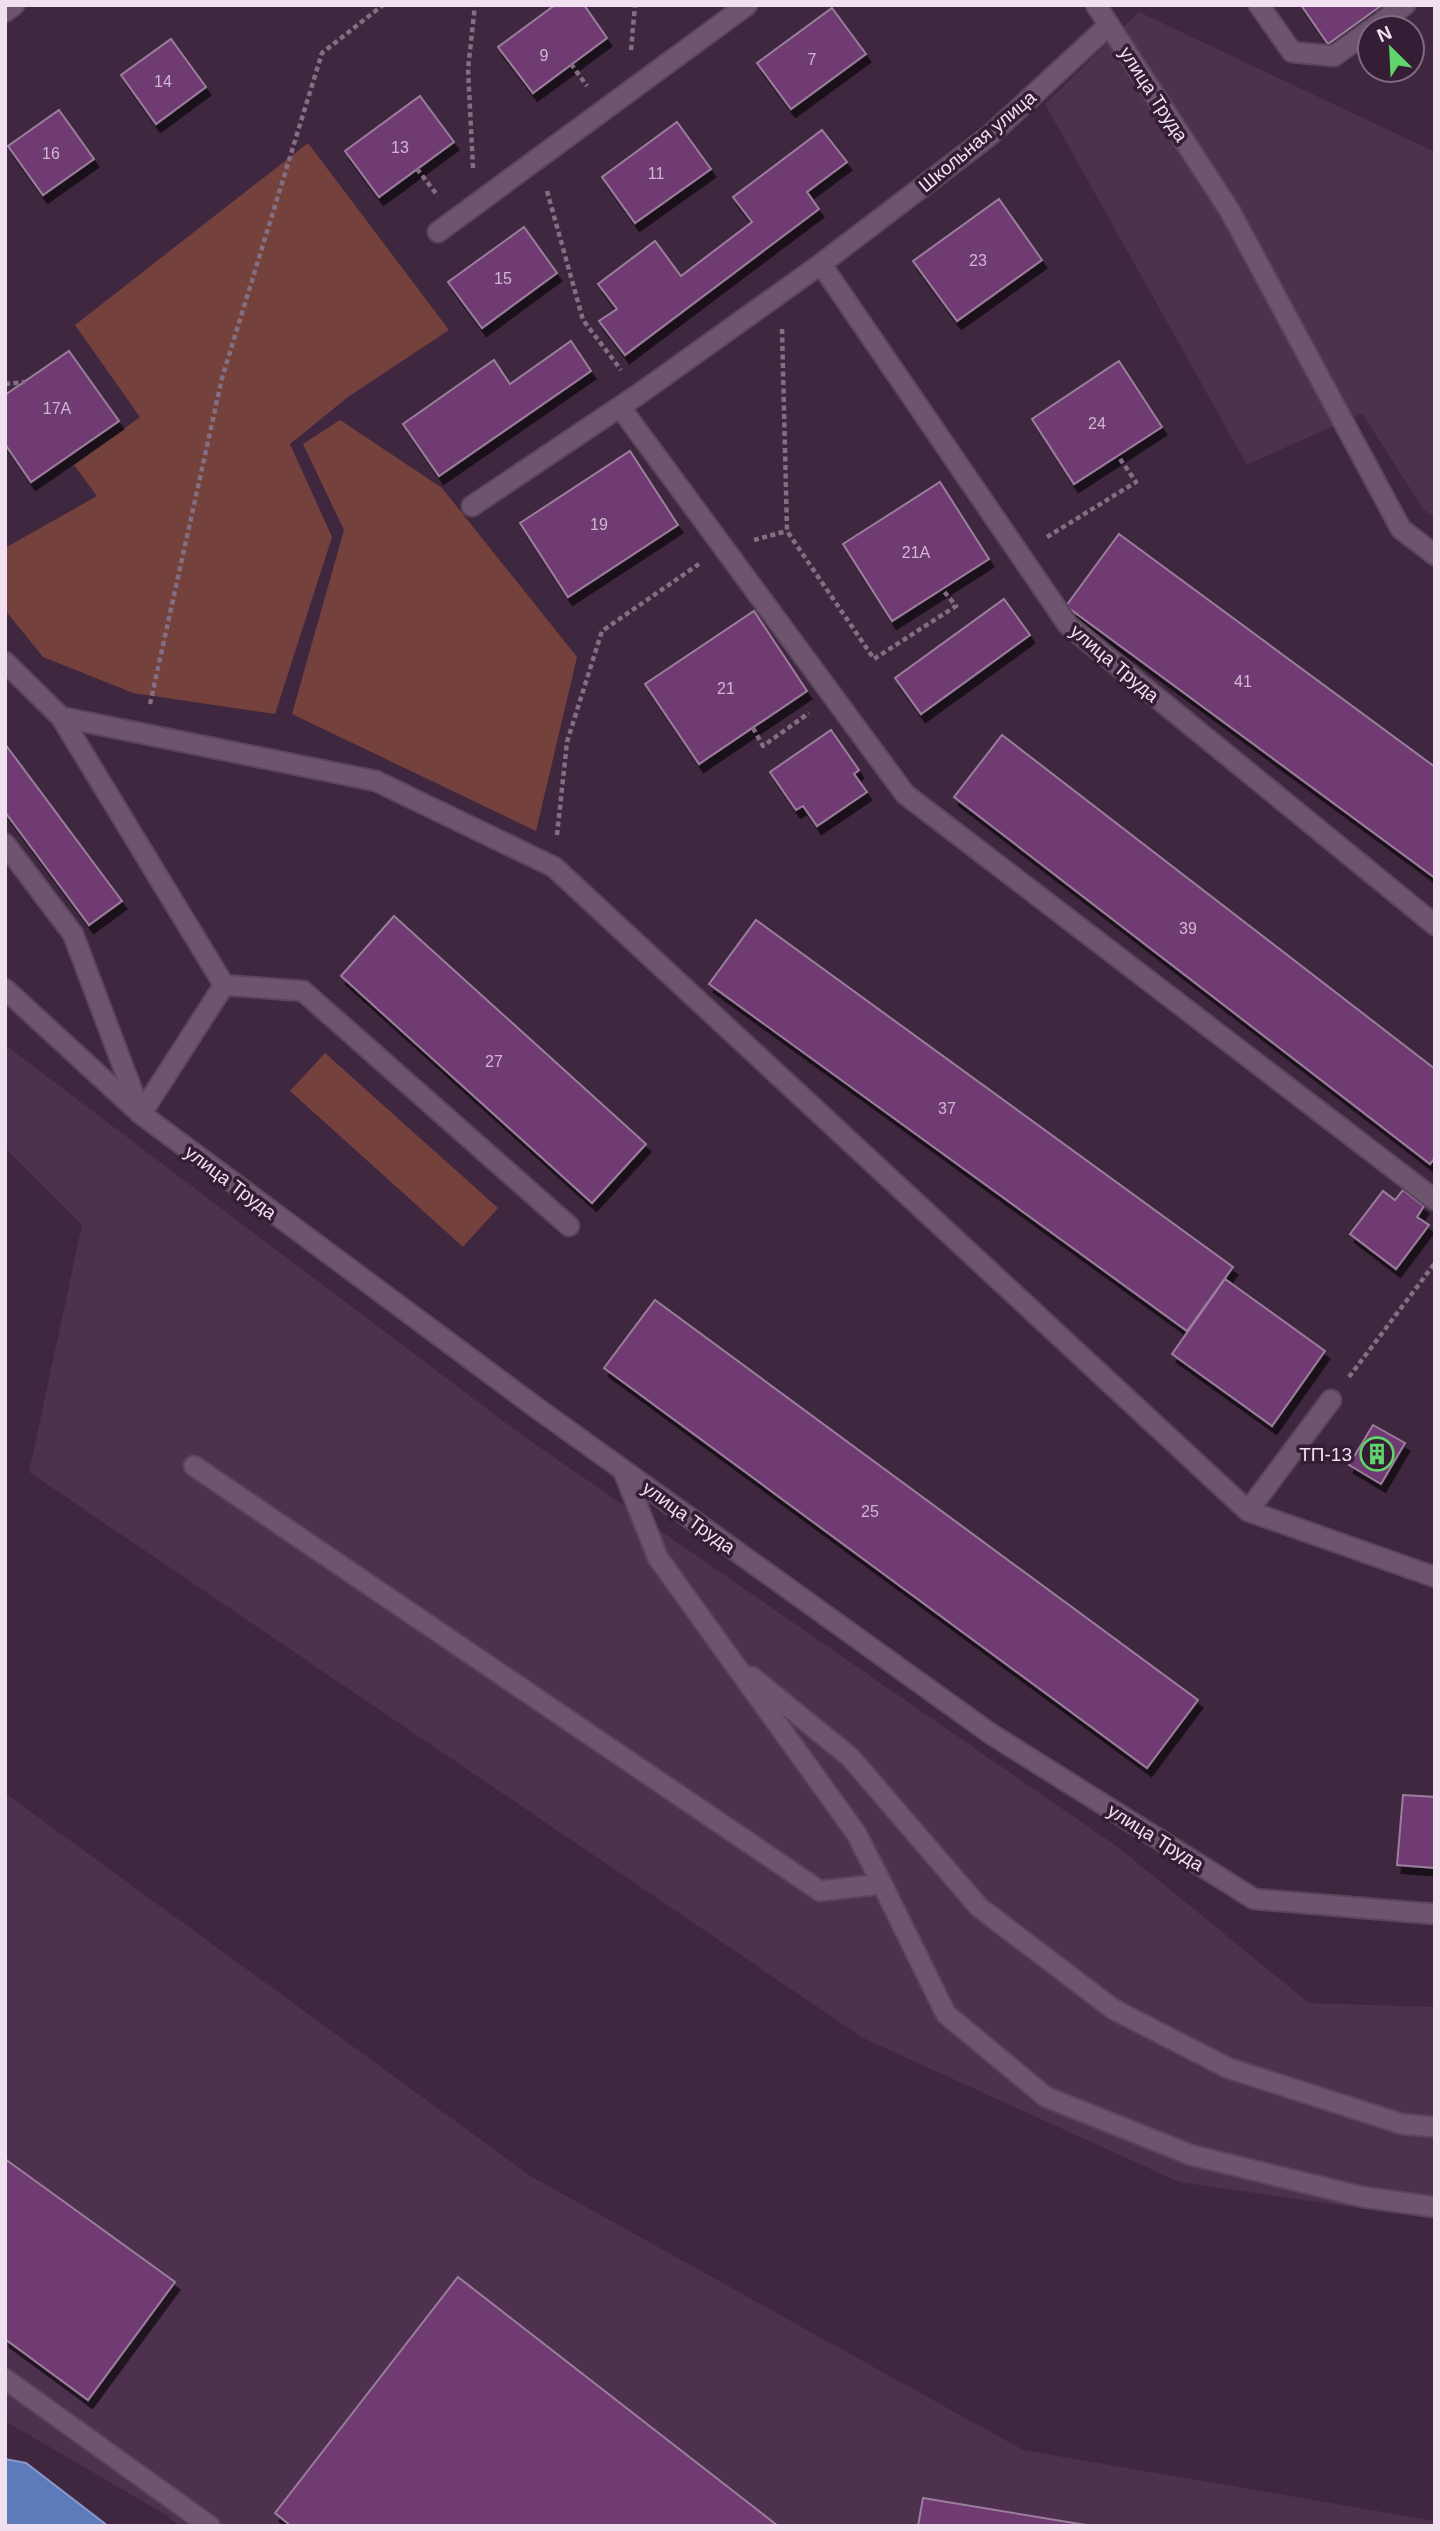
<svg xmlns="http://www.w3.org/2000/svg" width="1440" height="2531" font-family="Arial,sans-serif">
<defs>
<filter id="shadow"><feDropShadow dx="4.5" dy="8" stdDeviation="0" flood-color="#0009"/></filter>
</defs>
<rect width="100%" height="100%" fill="#3f2740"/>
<!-- built -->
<g fill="#4d314e">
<polygon points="1139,12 1435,152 1435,518 1423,509 1362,413 1247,465 1045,104"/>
<polygon points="5,1045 519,1433 1119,1848 1309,2003 1435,2007 1435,2219 1179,2182 863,2038 29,1472 82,1225 5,1148"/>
<polygon points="5,1793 532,2177 1023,2450 1435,2521 1435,2526 179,2526 166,2515 5,2421"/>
</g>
<!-- green -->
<g fill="#75413d">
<polygon points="308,143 449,330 348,397 290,444 332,537 275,714 133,693 43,657 5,610 5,548 97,496 74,465 140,417 75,325"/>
<polygon points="340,420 442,488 577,657 536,831 292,714 344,530 303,444"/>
<polygon points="325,1053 498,1208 463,1247 290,1091"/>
</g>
<!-- water -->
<polygon fill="#5d7abb" stroke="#8999cb" stroke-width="2" points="5,2459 26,2463 108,2526 5,2526"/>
<!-- building -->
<g fill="#6f3b72" stroke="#9a7e9b" stroke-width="2" filter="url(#shadow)">
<polygon points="555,5 584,5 607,38 533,93 498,47"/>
<polygon points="1301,5 1382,5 1328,44"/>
<polygon points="832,8 866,54 791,109 757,63"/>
<polygon points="171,39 206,87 156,124 121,75"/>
<polygon points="420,96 454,142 379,197 345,151"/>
<polygon points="59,110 94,159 43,195 8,146"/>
<polygon points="677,122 711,169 635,223 602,177"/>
<polygon points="822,130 847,162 807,192 819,209 625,355 599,321 617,309 598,284 655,241 681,276 752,222 733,197"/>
<polygon points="999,199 1042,260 957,321 913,261"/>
<polygon points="524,227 557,273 482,328 448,282"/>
<polygon points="571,341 591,371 439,476 403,424 494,360 510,384"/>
<polygon points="69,351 119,421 31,482 5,444 5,395"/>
<polygon points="1119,361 1162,427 1074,484 1032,419"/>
<polygon points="630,451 678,525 568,597 520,523"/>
<polygon points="940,482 989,559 892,621 843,544"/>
<polygon points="1119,534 1435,767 1435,878 1066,606"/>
<polygon points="1004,599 1030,635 921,714 895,678"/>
<polygon points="754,611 807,691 699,764 645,684"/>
<polygon points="831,730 859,770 854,774 867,792 817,826 803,806 796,810 770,772"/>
<polygon points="1002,735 1435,1069 1435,1158 1430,1164 954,797"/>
<polygon points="5,744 122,901 89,925 5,812"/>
<polygon points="394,916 646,1144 592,1203 341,976"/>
<polygon points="756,920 1233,1267 1187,1331 709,984"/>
<polygon points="1403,1190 1424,1206 1417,1217 1429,1225 1396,1269 1350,1234 1383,1191 1395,1200"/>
<polygon points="1225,1279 1325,1351 1272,1426 1172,1354"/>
<polygon points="655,1300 1198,1700 1147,1768 604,1368"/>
<polygon points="1373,1425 1405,1443 1381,1484 1349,1465"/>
<polygon points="1403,1795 1435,1797 1435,1868 1397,1865"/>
<polygon points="5,2159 175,2282 88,2400 5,2339"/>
<polygon points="458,2277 778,2526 291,2526 275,2513"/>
<polygon points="923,2498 1092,2526 918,2526"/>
</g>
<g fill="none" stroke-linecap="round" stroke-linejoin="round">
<defs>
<g id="service">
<polyline points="1259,5 1292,52 1334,56 1370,30"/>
<polyline points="1373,28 1405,5"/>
<polyline points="438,232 747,5"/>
<polyline points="620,407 905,794 1435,1200"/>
<polyline points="472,506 639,394 821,264"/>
<polyline points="61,717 376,781 554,867 1248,1511 1331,1400"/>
<polyline points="5,844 73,934 141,1114 224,985 61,717"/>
<polyline points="224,985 303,991 569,1226"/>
<polyline points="194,1466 820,1891 882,1884 856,1833 658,1558 623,1470"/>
<polyline points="1248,1511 1435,1577"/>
<polyline points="752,1677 850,1757 979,1907 1113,2009 1228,2068 1402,2124 1435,2127"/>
<polyline points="882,1884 946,2014 1046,2097 1191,2155 1363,2197 1435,2207"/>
<polyline points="5,2379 210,2526"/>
</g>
<g id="minor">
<polyline points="1096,5 1109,25 989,136 821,264 1068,625 1435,925"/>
<polyline points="5,12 14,5"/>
<polyline points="1109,25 1230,211 1401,529 1435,555"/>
<polyline points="5,662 61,717"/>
<polyline points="5,989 141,1114 534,1406 991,1734 1254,1899 1435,1914"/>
</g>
</defs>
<!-- service casing -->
<use href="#service" stroke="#5a455b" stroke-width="23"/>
<!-- minor casing -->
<use href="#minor" stroke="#5a455b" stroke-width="23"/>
<!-- path -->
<g stroke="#836e83" stroke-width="4.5" stroke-dasharray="5 3.5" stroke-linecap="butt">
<polyline points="631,50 635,5"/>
<polyline points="571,64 587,86"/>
<polyline points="473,168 468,69 475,5"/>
<polyline points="417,169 438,196"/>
<polyline points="547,191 583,320 621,370"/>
<polyline points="782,329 787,531 874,659 956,606 942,589"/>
<polyline points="5,384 25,382"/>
<polyline points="1047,537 1136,482 1118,456"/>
<polyline points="754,540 787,531"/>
<polyline points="150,704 222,378 322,53 383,5"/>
<polyline points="753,728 763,746 809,713"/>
<polyline points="557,835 567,742 602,631 699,564"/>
<polyline points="1349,1377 1435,1263"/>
</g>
<!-- service -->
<use href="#service" stroke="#6e546f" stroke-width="19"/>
<!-- minor -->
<use href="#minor" stroke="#6e546f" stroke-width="19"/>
</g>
<!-- icons -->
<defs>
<symbol id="building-ring" viewBox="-11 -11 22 22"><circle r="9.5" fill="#341d35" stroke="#60d56b" stroke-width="1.5"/><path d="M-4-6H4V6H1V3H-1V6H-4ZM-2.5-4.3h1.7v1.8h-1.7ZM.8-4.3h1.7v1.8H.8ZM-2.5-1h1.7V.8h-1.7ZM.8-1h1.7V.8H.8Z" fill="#60d56b"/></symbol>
</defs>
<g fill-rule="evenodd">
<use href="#building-ring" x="1358" y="1435" width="38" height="38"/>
</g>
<g text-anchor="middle" stroke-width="7" stroke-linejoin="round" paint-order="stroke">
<!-- number labels -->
<g font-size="16" fill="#d0b7d0">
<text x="544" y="61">9</text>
<text x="812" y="65">7</text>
<text x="163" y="87">14</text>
<text x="400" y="153">13</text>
<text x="51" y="159">16</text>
<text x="656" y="179">11</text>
<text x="978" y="266">23</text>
<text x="503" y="284">15</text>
<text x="57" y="414">17А</text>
<text x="1097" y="429">24</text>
<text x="599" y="530">19</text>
<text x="916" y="558">21А</text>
<text x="1243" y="687">41</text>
<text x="726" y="694">21</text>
<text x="1188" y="934">39</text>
<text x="494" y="1067">27</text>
<text x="947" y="1114">37</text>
<text x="870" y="1517">25</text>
</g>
<!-- street labels -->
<g font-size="19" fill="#f0e0f0" stroke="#341d35">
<text transform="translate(1154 94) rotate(57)" y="7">улица Труда</text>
<text transform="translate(977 141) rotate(-40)" y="7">Школьная улица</text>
<text transform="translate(1115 663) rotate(40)" y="7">улица Труда</text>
<text transform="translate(231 1182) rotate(37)" y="7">улица Труда</text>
<text transform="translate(689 1517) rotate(36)" y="7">улица Труда</text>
<text transform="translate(1156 1837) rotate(32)" y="7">улица Труда</text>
</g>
<!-- poi labels -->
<g font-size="19" fill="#f0e0f0" stroke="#341d35" text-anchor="end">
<text x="1352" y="1461">ТП-13</text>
</g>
</g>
<!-- border -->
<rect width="1440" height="2531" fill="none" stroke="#f0e0f0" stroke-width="14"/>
<!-- north arrow -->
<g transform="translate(1391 49) rotate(336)"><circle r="33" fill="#341d35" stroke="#7f6b80" stroke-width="2"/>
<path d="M0-5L12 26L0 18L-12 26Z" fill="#60d56b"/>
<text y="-10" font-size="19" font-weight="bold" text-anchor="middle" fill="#f0e0f0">N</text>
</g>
</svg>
